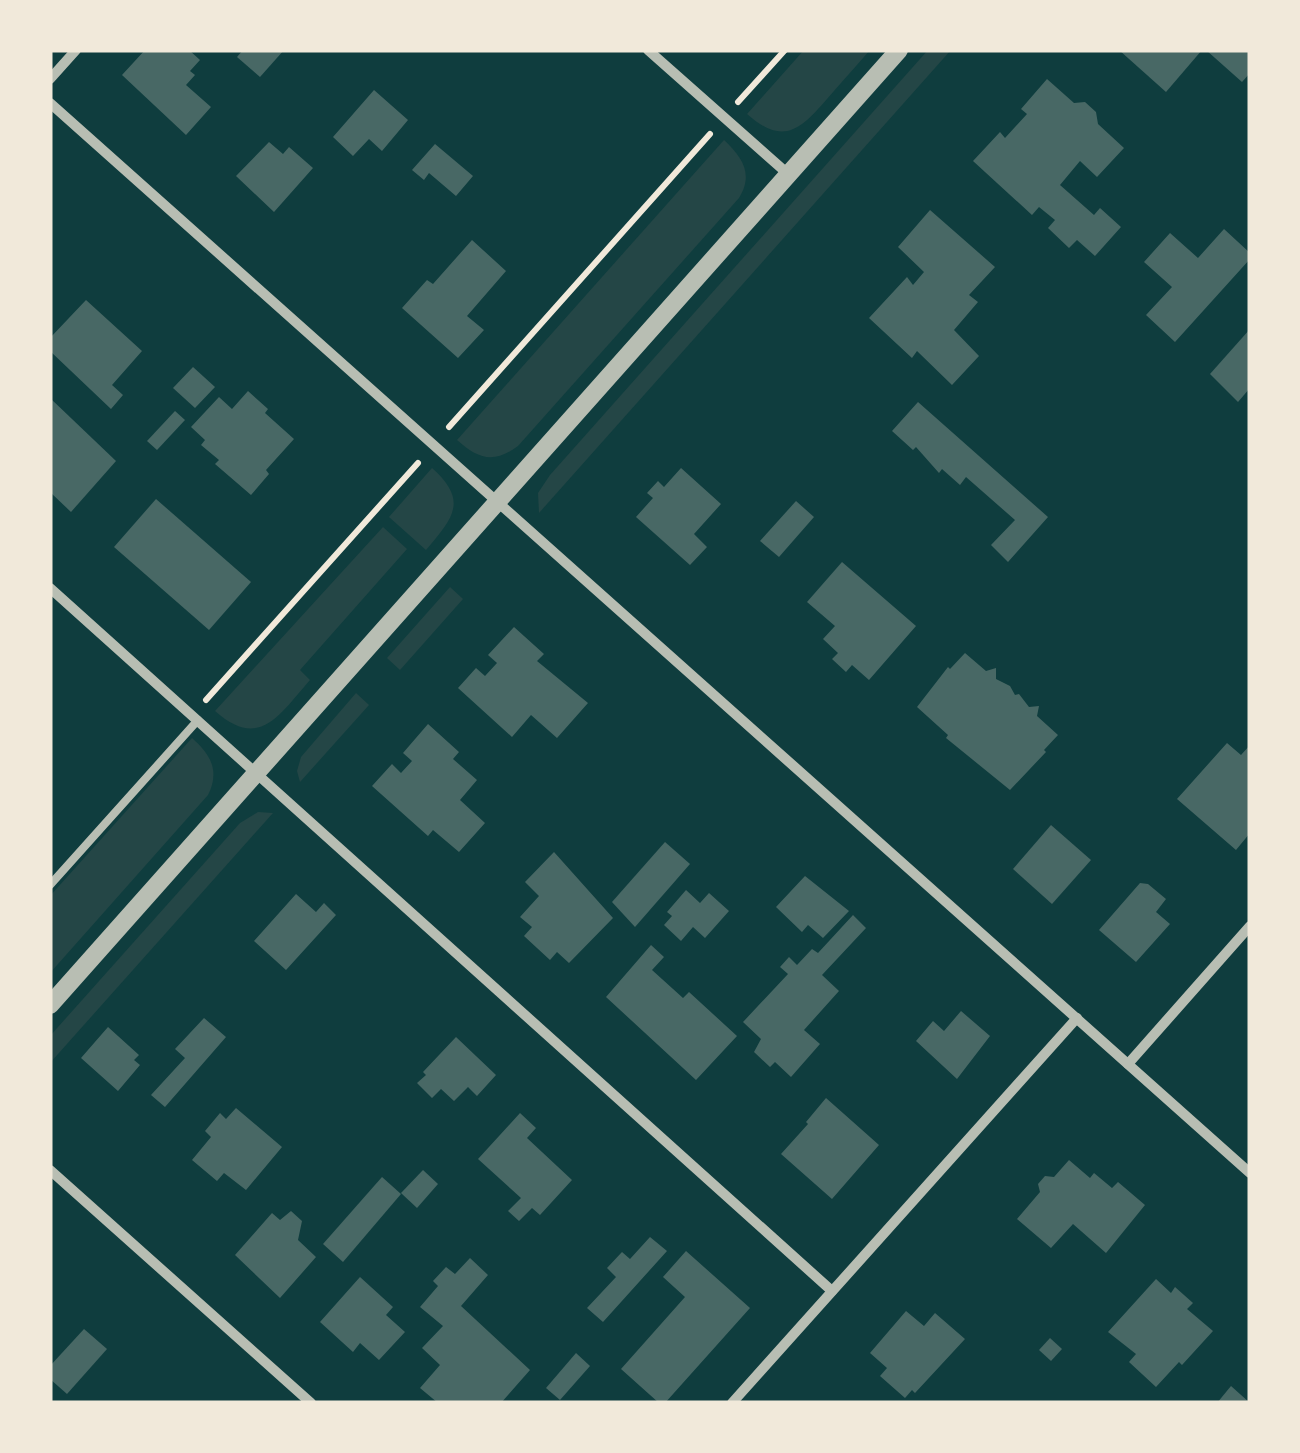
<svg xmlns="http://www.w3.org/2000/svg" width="1300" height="1453" font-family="'PT Sans Narrow',sans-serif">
<rect width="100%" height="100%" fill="#0f3d3e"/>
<!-- green -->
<g fill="#244646">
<path d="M804,50H870C856,66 841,83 827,99C800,130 783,146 747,114Z"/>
<polygon points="928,50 951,50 539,513 538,493 550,475"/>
<path d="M724,140C742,157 754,174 739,198L518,446C494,464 478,459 457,440Z"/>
<path d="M432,468C469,501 453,518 426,550L389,517Z"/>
<path d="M383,527L407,549L300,670L310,680C280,714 260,751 215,711Z"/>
<polygon points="450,587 463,599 400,670 387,658"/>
<polygon points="356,693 369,705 300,782 297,771 301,757"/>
<path d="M192,738C211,755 220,771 208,795L50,973V896Z"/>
<polygon points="258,812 273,813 50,1063 50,1036 240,823"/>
</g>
<!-- building -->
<g fill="#486865">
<polygon points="145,50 189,50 200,60 190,71 195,75 186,85 211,107 186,135 122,75"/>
<polygon points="243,50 284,50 260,77 237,57"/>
<polygon points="1119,50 1202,50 1166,92"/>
<polygon points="1206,50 1250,50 1250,73 1242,82"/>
<polygon points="1047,79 1074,103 1085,102 1096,112 1098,124 1124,148 1097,177 1080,161 1060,185 1094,215 1100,208 1121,227 1095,256 1077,240 1069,248 1048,228 1055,220 1039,207 1032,215 973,161 1000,132 1005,138 1027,114 1021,109"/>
<polygon points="374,90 408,120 382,151 369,139 353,156 333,137"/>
<polygon points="269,142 283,154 289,147 313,168 274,212 236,176"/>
<polygon points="435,144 473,176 456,196 429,173 424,180 412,170"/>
<polygon points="930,210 995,267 969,295 978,302 954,330 979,356 952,385 917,351 912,358 869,318 907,277 913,285 924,272 898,247"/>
<polygon points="1224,229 1250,253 1250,259 1175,342 1146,315 1172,287 1144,262 1170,233 1198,258"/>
<polygon points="472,240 506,271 467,316 484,330 458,358 402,308 427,280 433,284"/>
<polygon points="86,300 142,351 112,385 123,395 111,409 50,351 50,338"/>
<polygon points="1250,329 1250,388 1238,402 1210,374"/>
<polygon points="193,367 215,387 195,408 173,388"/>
<polygon points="248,391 268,409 265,413 294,439 266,470 269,474 251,495 215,464 219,460 201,445 205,440 191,427 219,397 232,409"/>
<polygon points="50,398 116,461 71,512 50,492"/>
<polygon points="918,402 1048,517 1008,562 991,545 1015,520 966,477 960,485 942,469 939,473 916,447 913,450 892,431"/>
<polygon points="175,411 185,420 157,450 147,441"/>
<polygon points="681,468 721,504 694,534 707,547 690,565 636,517 653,498 647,493 658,481 664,487"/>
<polygon points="156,499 251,582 209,630 114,547"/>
<polygon points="796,501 814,517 779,557 760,541"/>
<polygon points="842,562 916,626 869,680 852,665 846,672 832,659 838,653 823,639 835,626 807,602"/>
<polygon points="514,627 544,654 537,661 588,703 557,738 531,715 512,737 458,688 476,668 485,676 497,663 488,655"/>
<polygon points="965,653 986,671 996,668 996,679 1010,686 1015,695 1019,694 1029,707 1039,706 1037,716 1058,735 1044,750 1046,752 1010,790 946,738 948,735 917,707 948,667 950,669"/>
<polygon points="428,724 459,752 453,759 477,780 460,800 485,823 459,852 433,830 428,836 372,786 392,764 401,773 412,761 403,753"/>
<polygon points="1227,743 1241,755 1250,745 1250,833 1236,850 1177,799"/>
<polygon points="1051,825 1091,860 1052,904 1013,869"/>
<polygon points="665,842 690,864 635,927 612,902"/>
<polygon points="554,852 613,918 569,963 557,952 550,960 524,936 532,927 520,917 539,896 525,882"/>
<polygon points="805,876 849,911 823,938 808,925 802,932 776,907"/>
<polygon points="1140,883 1148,884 1166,899 1156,912 1170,924 1136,962 1099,930"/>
<polygon points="686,890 700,903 709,893 729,911 705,938 693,927 681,941 664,925 672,916 667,912"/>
<polygon points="296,894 316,912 324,903 336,915 286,970 254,941"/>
<polygon points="853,915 866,928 822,975 839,991 804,1030 820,1044 791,1077 775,1062 770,1067 754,1052 761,1039 743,1022 788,974 780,967 789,957 797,965 812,949 818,953"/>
<polygon points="651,945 664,957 652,970 683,998 689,992 737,1036 696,1080 606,997"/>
<polygon points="961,1011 990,1036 957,1079 916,1041 933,1021 944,1031"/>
<polygon points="204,1018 226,1037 165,1107 151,1095 185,1058 175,1049"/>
<polygon points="108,1027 139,1055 134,1060 140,1065 118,1091 81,1058"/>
<polygon points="456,1037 496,1075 477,1096 468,1087 454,1101 441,1089 432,1098 417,1083 426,1075 423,1072"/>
<polygon points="826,1098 879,1145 832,1199 781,1154 808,1124 806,1122"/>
<polygon points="236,1108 282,1147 246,1190 224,1173 217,1181 192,1160 211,1137 205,1131 220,1113 226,1119"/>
<polygon points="520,1113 536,1128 527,1138 572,1180 540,1215 532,1208 519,1221 508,1211 521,1198 478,1159"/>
<polygon points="1069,1160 1090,1178 1094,1173 1112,1188 1118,1182 1145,1205 1106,1253 1073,1224 1051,1248 1017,1219 1040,1192 1038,1184 1045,1176 1054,1177"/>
<polygon points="423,1170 438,1184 417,1208 401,1193"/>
<polygon points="382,1177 401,1194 343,1262 323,1244"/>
<polygon points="291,1211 302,1221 298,1240 316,1257 280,1298 235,1255 272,1213 280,1220"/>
<polygon points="650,1237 667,1251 603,1322 587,1308 616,1277 607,1268 622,1252 630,1259"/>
<polygon points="686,1251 750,1308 665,1403 659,1403 621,1369 685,1297 663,1277"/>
<polygon points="470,1258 488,1275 461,1306 530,1370 501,1403 438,1403 420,1388 440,1365 422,1348 443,1326 420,1307 438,1286 433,1281 446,1267 455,1274"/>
<polygon points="360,1277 393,1307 386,1315 405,1332 379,1360 360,1343 353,1352 320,1322"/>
<polygon points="1156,1279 1171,1293 1175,1287 1193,1303 1187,1309 1213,1331 1182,1365 1179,1362 1156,1387 1129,1362 1136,1354 1108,1332"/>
<polygon points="906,1311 924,1326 935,1313 965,1339 915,1393 912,1390 905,1398 880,1376 887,1368 870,1353"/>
<polygon points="84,1329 107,1349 67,1394 50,1379 50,1366"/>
<polygon points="1050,1338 1062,1349 1051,1361 1039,1350"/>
<polygon points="576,1353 590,1366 560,1400 546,1388"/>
<polygon points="1231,1386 1250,1403 1217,1403"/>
</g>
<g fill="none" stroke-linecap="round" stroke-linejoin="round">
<!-- path -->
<g stroke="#f1e9da" stroke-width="6">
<polyline points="738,102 785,50"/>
<polyline points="449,427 710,134"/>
<polyline points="206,700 418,463"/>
</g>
<!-- service -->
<polyline stroke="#b8beb3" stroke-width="8" points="50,885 198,720"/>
<!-- minor -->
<g stroke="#b8beb3" stroke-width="10">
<polyline points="648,50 788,174"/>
<polyline points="50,79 76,50"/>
<polyline points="50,103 1250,1173"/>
<polyline points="50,588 832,1291"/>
<polyline points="1128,1064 1250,926"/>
<polyline points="50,1170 311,1403"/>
<polyline points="732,1403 1077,1018"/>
</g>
<!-- tertiary -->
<polyline stroke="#b8beb3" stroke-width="18" points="50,1005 899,50"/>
</g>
<!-- border -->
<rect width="1300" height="1453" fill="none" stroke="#f1e9da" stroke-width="105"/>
</svg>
